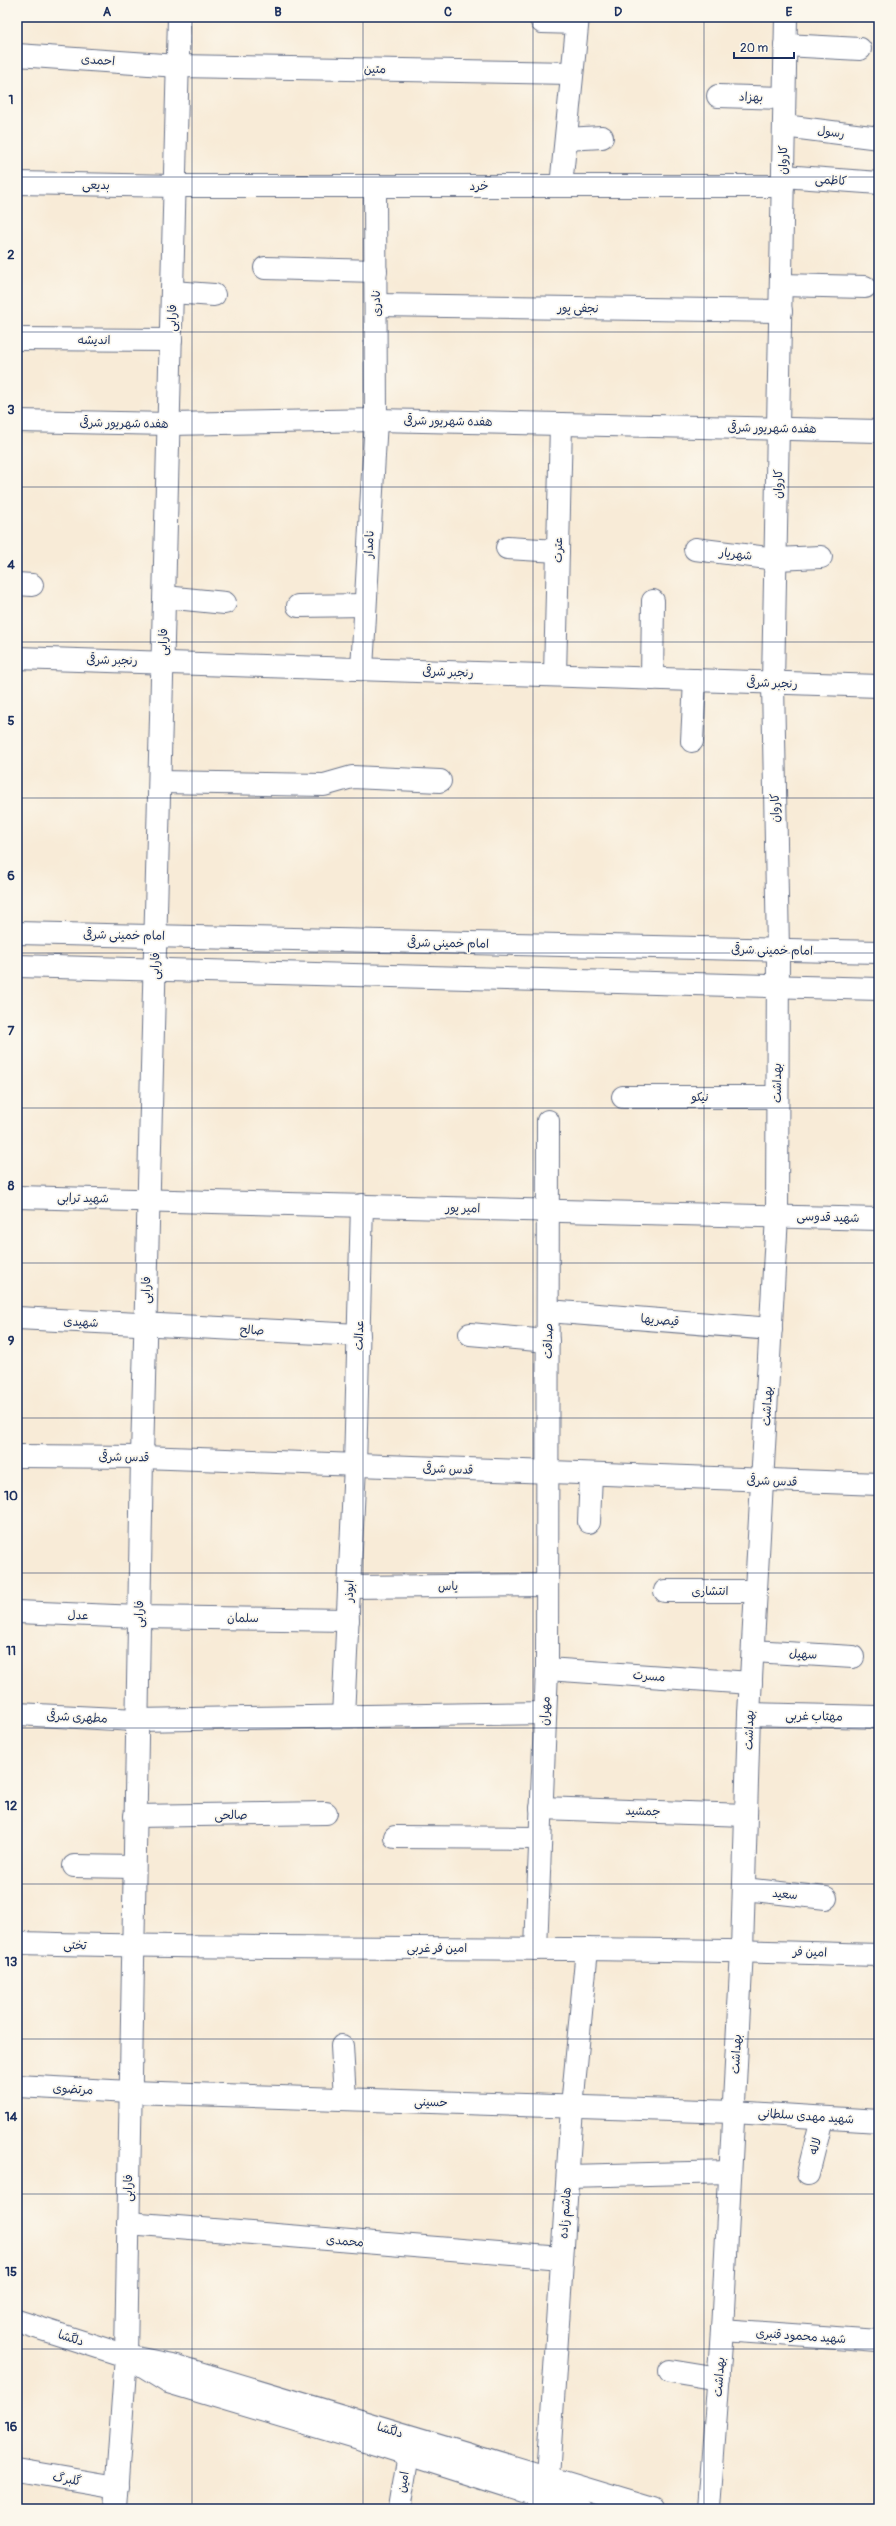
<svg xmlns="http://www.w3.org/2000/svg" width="896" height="2526" font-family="Pangolin,'Playpen Sans Arabic',sans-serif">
<rect width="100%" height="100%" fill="#fbf7ec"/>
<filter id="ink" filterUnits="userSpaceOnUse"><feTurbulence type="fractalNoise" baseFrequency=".025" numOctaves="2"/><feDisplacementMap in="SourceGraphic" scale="8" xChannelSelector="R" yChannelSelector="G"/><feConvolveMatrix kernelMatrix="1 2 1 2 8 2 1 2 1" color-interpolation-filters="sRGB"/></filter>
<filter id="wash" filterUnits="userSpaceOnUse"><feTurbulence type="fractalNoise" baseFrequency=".012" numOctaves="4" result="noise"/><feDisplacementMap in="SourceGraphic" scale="16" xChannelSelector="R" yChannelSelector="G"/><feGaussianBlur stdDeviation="0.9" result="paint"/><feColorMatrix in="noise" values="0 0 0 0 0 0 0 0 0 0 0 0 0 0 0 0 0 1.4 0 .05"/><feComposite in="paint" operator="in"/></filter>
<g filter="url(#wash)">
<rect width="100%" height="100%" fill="#f8ebd7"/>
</g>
<g filter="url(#ink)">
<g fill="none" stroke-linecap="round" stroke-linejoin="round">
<defs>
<g id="minor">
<polyline points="542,22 577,23"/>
<polyline points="785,45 860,49"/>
<polyline points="17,55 178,66 572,73"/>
<polyline points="718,96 784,98"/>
<polyline points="784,126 879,138"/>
<polyline points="566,139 602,137"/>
<polyline points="783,176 879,183"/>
<polyline points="17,183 175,186 783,186"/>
<polyline points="561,186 578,17"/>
<polyline points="265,268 376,271"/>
<polyline points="781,285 865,287"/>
<polyline points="172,292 214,295"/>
<polyline points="376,305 781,311"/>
<polyline points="17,339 171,340"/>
<polyline points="17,421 170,424 376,420 879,431"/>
<polyline points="507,548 558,551"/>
<polyline points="695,549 776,559 821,557"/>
<polyline points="17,584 32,585"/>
<polyline points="165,597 225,603"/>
<polyline points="298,606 365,605"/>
<polyline points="17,658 879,686"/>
<polyline points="362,669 376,420 375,186"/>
<polyline points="555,675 561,424"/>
<polyline points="652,679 653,601"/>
<polyline points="692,741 695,680"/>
<polyline points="160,782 324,785 352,777 440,781"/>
<polyline points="17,966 879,989"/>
<polyline points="623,1097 777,1097"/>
<polyline points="17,1197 879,1219"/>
<polyline points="548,1311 771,1329"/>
<polyline points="17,1318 359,1335"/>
<polyline points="470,1334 548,1341"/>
<polyline points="17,1456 142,1457 879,1484"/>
<polyline points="589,1522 591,1474"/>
<polyline points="349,1587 547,1585"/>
<polyline points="665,1591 756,1591"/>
<polyline points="17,1612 139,1617 348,1620"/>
<polyline points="753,1651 853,1657"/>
<polyline points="547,1669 751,1683"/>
<polyline points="17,1714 137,1720 545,1713"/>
<polyline points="749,1714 879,1717"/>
<polyline points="343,1716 355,1465 362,1205"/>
<polyline points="541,1808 746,1815"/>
<polyline points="135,1816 326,1813"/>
<polyline points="395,1837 539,1838"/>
<polyline points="74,1866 134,1867"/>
<polyline points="744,1889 826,1898"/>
<path d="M17,1943C304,1951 592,1945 879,1955"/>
<polyline points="536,1949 547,1669 548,1121"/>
<polyline points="342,2046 345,2099"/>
<polyline points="17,2086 130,2092 733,2112 879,2121"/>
<polyline points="808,2174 822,2118"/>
<polyline points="568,2176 730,2172"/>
<polyline points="128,2223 562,2258"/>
<polyline points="17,2321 126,2356 176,2366 653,2509"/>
<polyline points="722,2330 879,2341"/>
<polyline points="137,2363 168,2382 379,2445 580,2509"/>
<polyline points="670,2371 719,2379"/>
<polyline points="17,2470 117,2487"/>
<polyline points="548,2477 572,2107 587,1949"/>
<polyline points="115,2509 126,2356 142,1457 179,17"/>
<polyline points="399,2509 408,2454"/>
<polyline points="709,2509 722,2330 742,1950 749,1714 777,1216 778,950 773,683 786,17"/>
</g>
<polyline id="major" points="17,933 879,952"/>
</defs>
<!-- minor casing -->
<use href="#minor" stroke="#687188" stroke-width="24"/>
<!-- major casing -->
<use href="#major" stroke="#687188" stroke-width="24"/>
<!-- minor -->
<use href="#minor" stroke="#fff" stroke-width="22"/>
<!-- major -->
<use href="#major" stroke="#fff" stroke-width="22"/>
</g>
</g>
<!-- grid -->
<path fill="none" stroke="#1b2f5e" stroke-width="1" stroke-opacity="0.55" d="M192,17V2509M363,17V2509M533,17V2509M704,17V2509M17,177H879M17,332H879M17,487H879M17,642H879M17,798H879M17,953H879M17,1108H879M17,1263H879M17,1418H879M17,1573H879M17,1728H879M17,1884H879M17,2039H879M17,2194H879M17,2349H879"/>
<g text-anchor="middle" stroke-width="3.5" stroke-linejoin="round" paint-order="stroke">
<!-- street labels -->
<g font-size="12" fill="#1b2f5e" stroke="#fbf7ec">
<text transform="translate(98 60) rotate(4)" y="4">احمدی</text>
<text transform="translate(375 69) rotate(1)" y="4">متین</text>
<text transform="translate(751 97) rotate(2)" y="4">بهزاد</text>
<text transform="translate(831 132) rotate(7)" y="4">رسول</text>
<text transform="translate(783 160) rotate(-89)" y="4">کاروان</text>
<text transform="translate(831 180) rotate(4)" y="4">کاظمی</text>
<text transform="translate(96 185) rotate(1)" y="4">بدیعی</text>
<text x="479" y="190">خرد</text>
<text transform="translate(376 303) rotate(-90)" y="4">نادری</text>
<text transform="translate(578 308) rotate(1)" y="4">نجفی پور</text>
<text transform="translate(172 318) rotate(-89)" y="4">فارابی</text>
<text x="94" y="344">اندیشه</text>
<text transform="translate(448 421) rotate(1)" y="4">هفده شهریور شرقی</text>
<text transform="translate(124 423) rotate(1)" y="4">هفده شهریور شرقی</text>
<text transform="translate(772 428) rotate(1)" y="4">هفده شهریور شرقی</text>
<text transform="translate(778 484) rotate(-89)" y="4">کاروان</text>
<text transform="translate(369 544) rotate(-87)" y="4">نامدار</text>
<text transform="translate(558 550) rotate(-89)" y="4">عترت</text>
<text transform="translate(736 554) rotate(7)" y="4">شهریار</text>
<text transform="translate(163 642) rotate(-89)" y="4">فارابی</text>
<text transform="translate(112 660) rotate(1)" y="4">رنجبر شرقی</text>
<text transform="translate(448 672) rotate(2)" y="4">رنجبر شرقی</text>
<text transform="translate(772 683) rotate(2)" y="4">رنجبر شرقی</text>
<text transform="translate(775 808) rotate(-91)" y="4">کاروان</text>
<text transform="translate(124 935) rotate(1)" y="4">امام خمینی شرقی</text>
<text transform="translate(448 943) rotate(1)" y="4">امام خمینی شرقی</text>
<text transform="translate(772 950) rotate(1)" y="4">امام خمینی شرقی</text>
<text transform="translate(155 966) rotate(-89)" y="4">فارابی</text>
<text transform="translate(777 1083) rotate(-90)" y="4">بهداشت</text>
<text x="700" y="1101">نیکو</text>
<text transform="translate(83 1198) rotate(1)" y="4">شهید ترابی</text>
<text transform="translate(463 1208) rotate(1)" y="4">امیر پور</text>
<text transform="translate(828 1217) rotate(2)" y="4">شهید قدوسی</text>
<text transform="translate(146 1290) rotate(-89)" y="4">فارابی</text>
<text transform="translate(660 1320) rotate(5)" y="4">قیصریها</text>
<text transform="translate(81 1322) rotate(3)" y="4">شهیدی</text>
<text transform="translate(252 1330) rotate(3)" y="4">صالح</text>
<text transform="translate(359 1335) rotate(-88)" y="4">عدالت</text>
<text transform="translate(548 1341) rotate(-89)" y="4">صداقت</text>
<text transform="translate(767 1406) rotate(-87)" y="4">بهداشت</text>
<text transform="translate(124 1457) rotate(1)" y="4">قدس شرقی</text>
<text transform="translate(448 1469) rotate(2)" y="4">قدس شرقی</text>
<text transform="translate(772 1481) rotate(2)" y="4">قدس شرقی</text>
<text transform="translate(448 1586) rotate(-1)" y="4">یاس</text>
<text transform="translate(349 1591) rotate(-87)" y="4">ابوذر</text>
<text x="710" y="1595">انتشاری</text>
<text transform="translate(139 1614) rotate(-89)" y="4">فارابی</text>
<text transform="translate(78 1615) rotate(2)" y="4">عدل</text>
<text transform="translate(243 1618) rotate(1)" y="4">سلمان</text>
<text transform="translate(803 1654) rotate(3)" y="4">سهیل</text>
<text transform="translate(649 1676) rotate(4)" y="4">مسرت</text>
<text transform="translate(545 1711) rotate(-87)" y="4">مهران</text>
<text transform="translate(814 1716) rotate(1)" y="4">مهتاب غربی</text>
<text transform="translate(77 1717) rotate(3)" y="4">مطهری شرقی</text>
<text transform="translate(749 1730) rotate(-88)" y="4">بهداشت</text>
<text transform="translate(643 1811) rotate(2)" y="4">جمشید</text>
<text transform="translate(231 1815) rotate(-1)" y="4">صالحی</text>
<text transform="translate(785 1894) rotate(6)" y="4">سعید</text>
<text transform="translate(75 1945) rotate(2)" y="4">تختی</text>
<text x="437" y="1952">امین فر غربی</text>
<text transform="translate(810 1952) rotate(2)" y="4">امین فر</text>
<text transform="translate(736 2054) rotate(-87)" y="4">بهداشت</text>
<text transform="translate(73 2089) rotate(3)" y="4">مرتضوی</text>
<text transform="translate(431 2102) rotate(2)" y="4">حسینی</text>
<text transform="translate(806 2116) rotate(4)" y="4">شهید مهدی سلطانی</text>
<text transform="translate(815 2146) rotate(-76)" y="4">لاله</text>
<text transform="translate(128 2188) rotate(-89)" y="4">فارابی</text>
<text transform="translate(565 2213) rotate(-86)" y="4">هاشم زاده</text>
<text transform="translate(345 2241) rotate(5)" y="4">محمدی</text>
<text transform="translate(801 2336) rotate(4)" y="4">شهید محمود قنبری</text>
<text transform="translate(71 2338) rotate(18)" y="4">دلگشا</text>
<text transform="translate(719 2377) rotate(-86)" y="4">بهداشت</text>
<text transform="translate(390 2430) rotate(17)" y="4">دلگشا</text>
<text transform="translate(67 2479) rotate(10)" y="4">گلبرگ</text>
<text transform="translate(403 2482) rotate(-80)" y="4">امین</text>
</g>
</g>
<!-- margin -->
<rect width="896" height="2526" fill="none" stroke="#fbf7ec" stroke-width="44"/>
<!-- scale -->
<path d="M734 52v6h60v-6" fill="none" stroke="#1b2f5e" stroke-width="2"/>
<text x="740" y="52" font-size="12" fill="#1b2f5e" stroke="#fbf7ec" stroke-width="3" paint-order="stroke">20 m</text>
<rect x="22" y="22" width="852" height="2482" fill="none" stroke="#1b2f5e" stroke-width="1.5"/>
<g font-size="13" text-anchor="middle" font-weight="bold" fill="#1b2f5e">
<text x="107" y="16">A</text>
<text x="278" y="16">B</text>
<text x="448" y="16">C</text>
<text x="618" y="16">D</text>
<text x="789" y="16">E</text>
<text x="11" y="104">1</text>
<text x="11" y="259">2</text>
<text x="11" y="414">3</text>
<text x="11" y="569">4</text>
<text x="11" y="725">5</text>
<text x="11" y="880">6</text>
<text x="11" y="1035">7</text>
<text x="11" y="1190">8</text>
<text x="11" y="1345">9</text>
<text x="11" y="1500">10</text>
<text x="11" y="1655">11</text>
<text x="11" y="1810">12</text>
<text x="11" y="1966">13</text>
<text x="11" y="2121">14</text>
<text x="11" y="2276">15</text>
<text x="11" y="2431">16</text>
</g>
</svg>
